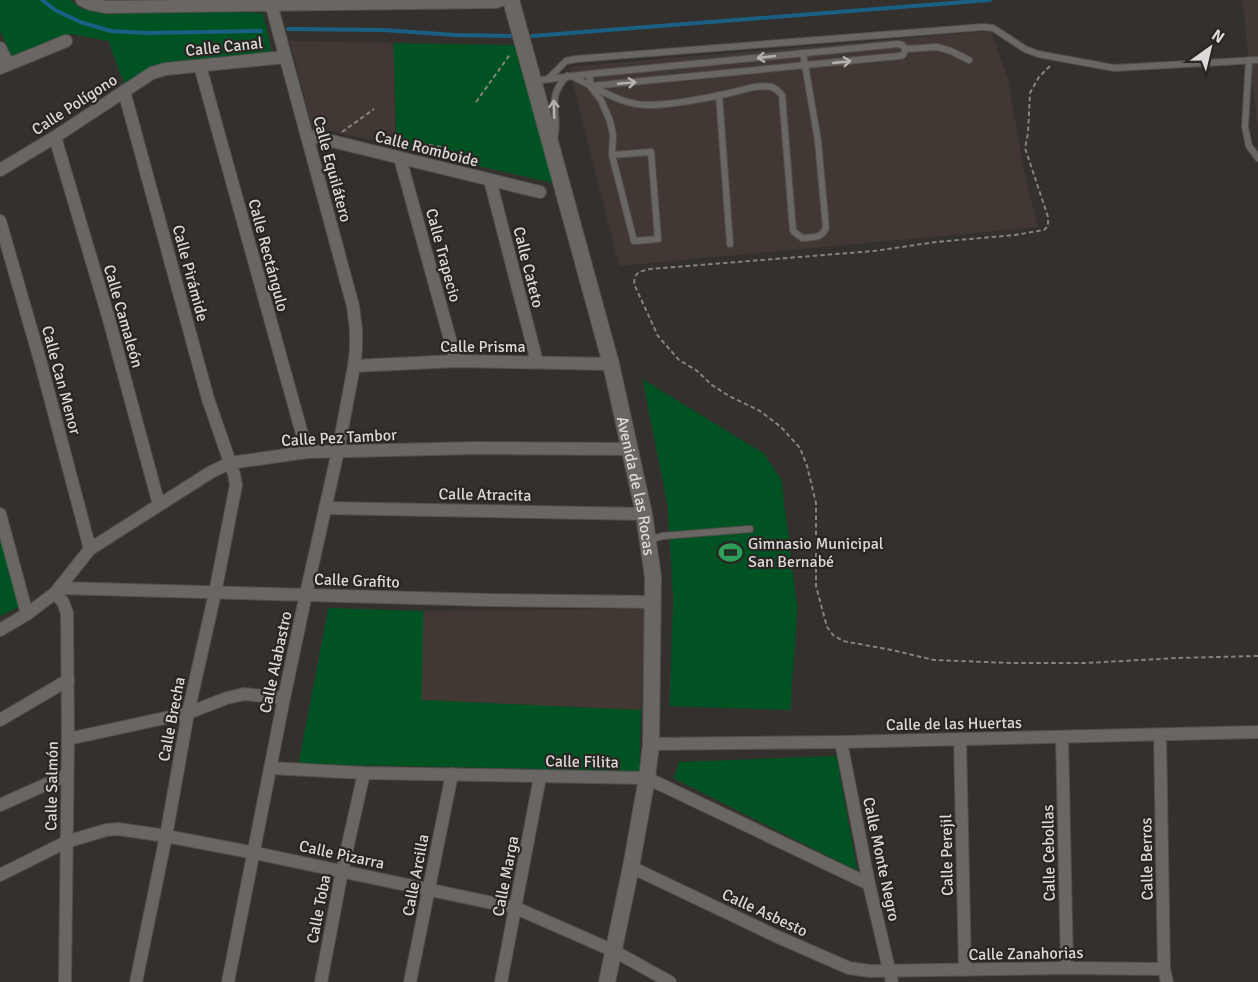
<svg xmlns="http://www.w3.org/2000/svg" width="1258" height="982" font-family="Signika,sans-serif">
<rect width="100%" height="100%" fill="#33302e"/>
<!-- built -->
<g fill="#423833">
<polygon points="1242,0 1258,0 1258,129"/>
<polygon points="991,31 1008,79 1022,161 1038,227 619,266 569,67"/>
<polygon points="290,41 393,43 396,145 312,127"/>
<polygon points="645,609 641,710 420,700 423,611"/>
</g>
<!-- green -->
<g fill="#005223">
<polygon points="0,0 70,0 81,9 263,13 271,52 163,64 125,87 108,41 70,34 11,58 0,31"/>
<polygon points="393,43 514,45 553,183 396,147"/>
<polygon points="642,379 764,454 781,480 797,609 790,710 669,706 673,600 667,504"/>
<polygon points="0,538 19,607 0,616"/>
<polygon points="328,608 423,611 421,700 641,710 639,771 298,764"/>
<polygon points="836,756 857,871 673,778 679,762"/>
</g>
<g fill="none" stroke-linecap="round" stroke-linejoin="round">
<!-- stream -->
<g stroke="#1a6084" stroke-width="4">
<polyline points="42,0 55,10 80,22 111,31 146,33 261,31"/>
<polyline points="288,29 384,30 454,35 510,36"/>
<polyline points="532,36 990,0"/>
</g>
<defs>
<g id="lane">
<polyline points="1249,60 1245,127 1249,146 1258,158"/>
<path d="M589,74L591,86C609,95 627,105 648,105C672,105 702,99 726,94C740,91 757,84 771,87C776,88 779,92 782,95L793,231L802,238C813,237 821,239 826,228L818,141L803,53"/>
<polyline points="572,76 591,86 899,56 903,55 906,49"/>
<polyline points="549,78 566,61 576,59 983,27 993,28 1025,49 1038,54 1114,68 1258,60"/>
<polyline points="534,81 589,74 898,44 902,45 906,49 937,47 951,51 969,60"/>
<polyline points="591,87 601,100 610,121 613,135 612,155 634,241 658,239 651,152 612,155"/>
<polyline points="719,95 730,244"/>
<path d="M554,139C561,113 544,100 567,76"/>
<polyline points="648,540 663,536 750,529"/>
</g>
<g id="street">
<polyline points="82,0 91,4 107,7 495,2 501,0"/>
<polyline points="0,48 8,64"/>
<polyline points="200,66 307,452"/>
<polyline points="0,68 66,41"/>
<polyline points="124,91 208,399 234,474 236,485 215,593 188,713 166,836 136,982"/>
<polyline points="307,135 540,192"/>
<polyline points="55,137 108,316 159,505"/>
<polyline points="400,158 456,361"/>
<polyline points="0,170 55,137 152,73 166,69 285,57"/>
<polyline points="490,180 537,362"/>
<polyline points="0,221 40,360 90,549"/>
<polyline points="354,366 456,361 611,364"/>
<polyline points="325,508 644,514"/>
<polyline points="0,514 27,614"/>
<polyline points="60,588 488,600 654,602"/>
<polyline points="55,593 63,602 67,613 68,739 65,982"/>
<polyline points="0,630 27,614 55,593 90,549 211,472 230,463 307,452 477,448 630,449"/>
<polyline points="0,720 68,680"/>
<polyline points="1160,735 1164,969 1167,982"/>
<polyline points="1062,737 1067,968"/>
<polyline points="68,739 188,713 227,698 244,694 284,698"/>
<polyline points="960,739 965,970"/>
<polyline points="841,742 869,884 892,982"/>
<polyline points="651,744 841,742 1258,732"/>
<polyline points="270,768 364,773 647,778 869,884"/>
<polyline points="0,805 67,775"/>
<polyline points="631,867 778,937 849,968 870,971 1067,968 1164,969"/>
<polyline points="0,875 66,842 106,830 118,829 166,836 255,853 516,908 614,951 670,982"/>
<polyline points="228,982 284,698 306,594 338,451 354,366 356,349 356,330 353,306 270,0"/>
<polyline points="321,982 342,871 364,773"/>
<polyline points="410,982 452,774"/>
<polyline points="501,982 540,777"/>
</g>
<g id="secondary">
<path id="s1" d="M511,0L611,364L644,514L653,577L651,744L647,778L631,867L607,982"/>
</g>
</defs>
<!-- lane casing -->
<use href="#lane" stroke="#514e4c" stroke-width="8"/>
<!-- street casing -->
<use href="#street" stroke="#514e4c" stroke-width="14"/>
<!-- secondary casing -->
<use href="#secondary" stroke="#514e4c" stroke-width="18"/>
<!-- path -->
<g stroke="#858381" stroke-width="2" stroke-dasharray="4.5 3" stroke-linecap="butt">
<path d="M1050,66L1039,77L1030,93L1028,133L1025,148L1048,217V226L1044,230L1015,235L936,242L874,251L650,269C638,272 635,272 634,284L658,336L679,360L696,370L712,385L729,396L760,411L781,427L800,448L807,466L816,503V586L827,627L833,635L843,641L892,650L934,660L1012,663H1085L1177,658L1258,656"/>
<polyline points="476,102 511,53"/>
<polyline points="342,132 374,109"/>
<polyline points="428,153 430,145 446,148 449,144"/>
</g>
<!-- lane -->
<use href="#lane" stroke="#6a6664" stroke-width="6"/>
<!-- street -->
<use href="#street" stroke="#6a6664" stroke-width="12"/>
<!-- secondary -->
<use href="#secondary" stroke="#6a6664" stroke-width="16"/>
</g>
<!-- one-way arrows -->
<defs><path id="oneway-shaft" d="M-6 0H5M1.5-3L5.5 0L1.5 3" fill="none" stroke-width="1.6" stroke-linecap="round" stroke-linejoin="round" transform="scale(1.5)"/></defs>
<g stroke="#b4b1af">
<use href="#oneway-shaft" transform="translate(766 57) rotate(174)"/>
<use href="#oneway-shaft" transform="translate(842 62) rotate(-6)"/>
<use href="#oneway-shaft" transform="translate(627 83) rotate(-5)"/>
<use href="#oneway-shaft" transform="translate(554 109) rotate(-92)"/>
</g>
<!-- icons -->
<defs>
<symbol id="stadium-bare" viewBox="-9 -9 18 18"><path d="M0-5a6.5 5 0 1 0 0 10a6.5 5 0 1 0 0-10ZM-3.5-1.8h7v3.6h-7Z" fill="#2e9e5b" stroke="#292624" stroke-width="2.5" paint-order="stroke"/></symbol>
</defs>
<g fill-rule="evenodd">
<use href="#stadium-bare" x="714" y="536" width="33" height="33"/>
</g>
<g text-anchor="middle" stroke-width="4.5" stroke-linejoin="round" paint-order="stroke">
<!-- street labels -->
<g font-size="16" fill="#dcdad8" stroke="#292624">
<text transform="translate(224 46) rotate(-6)" y="6">Calle Canal</text>
<text transform="translate(74 104) rotate(-33)" y="6">Calle Polígono</text>
<text transform="translate(427 148) rotate(14)" y="6">Calle Romboide</text>
<text transform="translate(333 169) rotate(75)" y="6">Calle Equilátero</text>
<text transform="translate(269 255) rotate(75)" y="6">Calle Rectángulo</text>
<text transform="translate(444 255) rotate(75)" y="6">Calle Trapecio</text>
<text transform="translate(529 267) rotate(76)" y="6">Calle Cateto</text>
<text transform="translate(191 273) rotate(75)" y="6">Calle Pirámide</text>
<text transform="translate(124 316) rotate(74)" y="6">Calle Camaleón</text>
<text x="483" y="352">Calle Prisma</text>
<text transform="translate(62 380) rotate(75)" y="6">Calle Can Menor</text>
<text transform="translate(339 437) rotate(-3)" y="6">Calle Pez Tambor</text>
<text dy="6" stroke="none"><textPath href="#s1" startOffset="502">Avenida de las Rocas</textPath></text>
<text transform="translate(485 494) rotate(1)" y="6">Calle Atracita</text>
<text transform="translate(357 580) rotate(2)" y="6">Calle Grafito</text>
<text transform="translate(275 662) rotate(-78)" y="6">Calle Alabastro</text>
<text transform="translate(171 719) rotate(-79)" y="6">Calle Brecha</text>
<text transform="translate(954 723) rotate(-1)" y="6">Calle de las Huertas</text>
<text transform="translate(582 761) rotate(1)" y="6">Calle Filita</text>
<text transform="translate(51 786) rotate(-89)" y="6">Calle Salmón</text>
<text transform="translate(1048 853) rotate(-91)" y="6">Calle Cebollas</text>
<text transform="translate(342 854) rotate(12)" y="6">Calle Pizarra</text>
<text transform="translate(946 855) rotate(-91)" y="6">Calle Perejil</text>
<text transform="translate(882 859) rotate(78)" y="6">Calle Monte Negro</text>
<text transform="translate(1146 859) rotate(-91)" y="6">Calle Berros</text>
<text transform="translate(415 875) rotate(-79)" y="6">Calle Arcilla</text>
<text transform="translate(505 876) rotate(-79)" y="6">Calle Marga</text>
<text transform="translate(318 909) rotate(-79)" y="6">Calle Toba</text>
<text transform="translate(765 912) rotate(25)" y="6">Calle Asbesto</text>
<text transform="translate(1026 953) rotate(-1)" y="6">Calle Zanahorias</text>
</g>
<!-- poi labels -->
<g font-size="16" fill="#dcdad8" stroke="#292624" text-anchor="start">
<text x="748" y="549">Gimnasio Municipal<tspan x="748" dy="18">San Bernabé</tspan></text>
</g>
</g>
<!-- north arrow -->
<g transform="translate(1210 48) rotate(34)" stroke="#292624" stroke-width="4.5" paint-order="stroke">
<path d="M0-4.5L10 22L0 15L-10 22Z" fill="#dcdad8"/>
<text y="-9" font-size="16" font-weight="bold" text-anchor="middle" fill="#dcdad8">N</text>
</g>
</svg>
